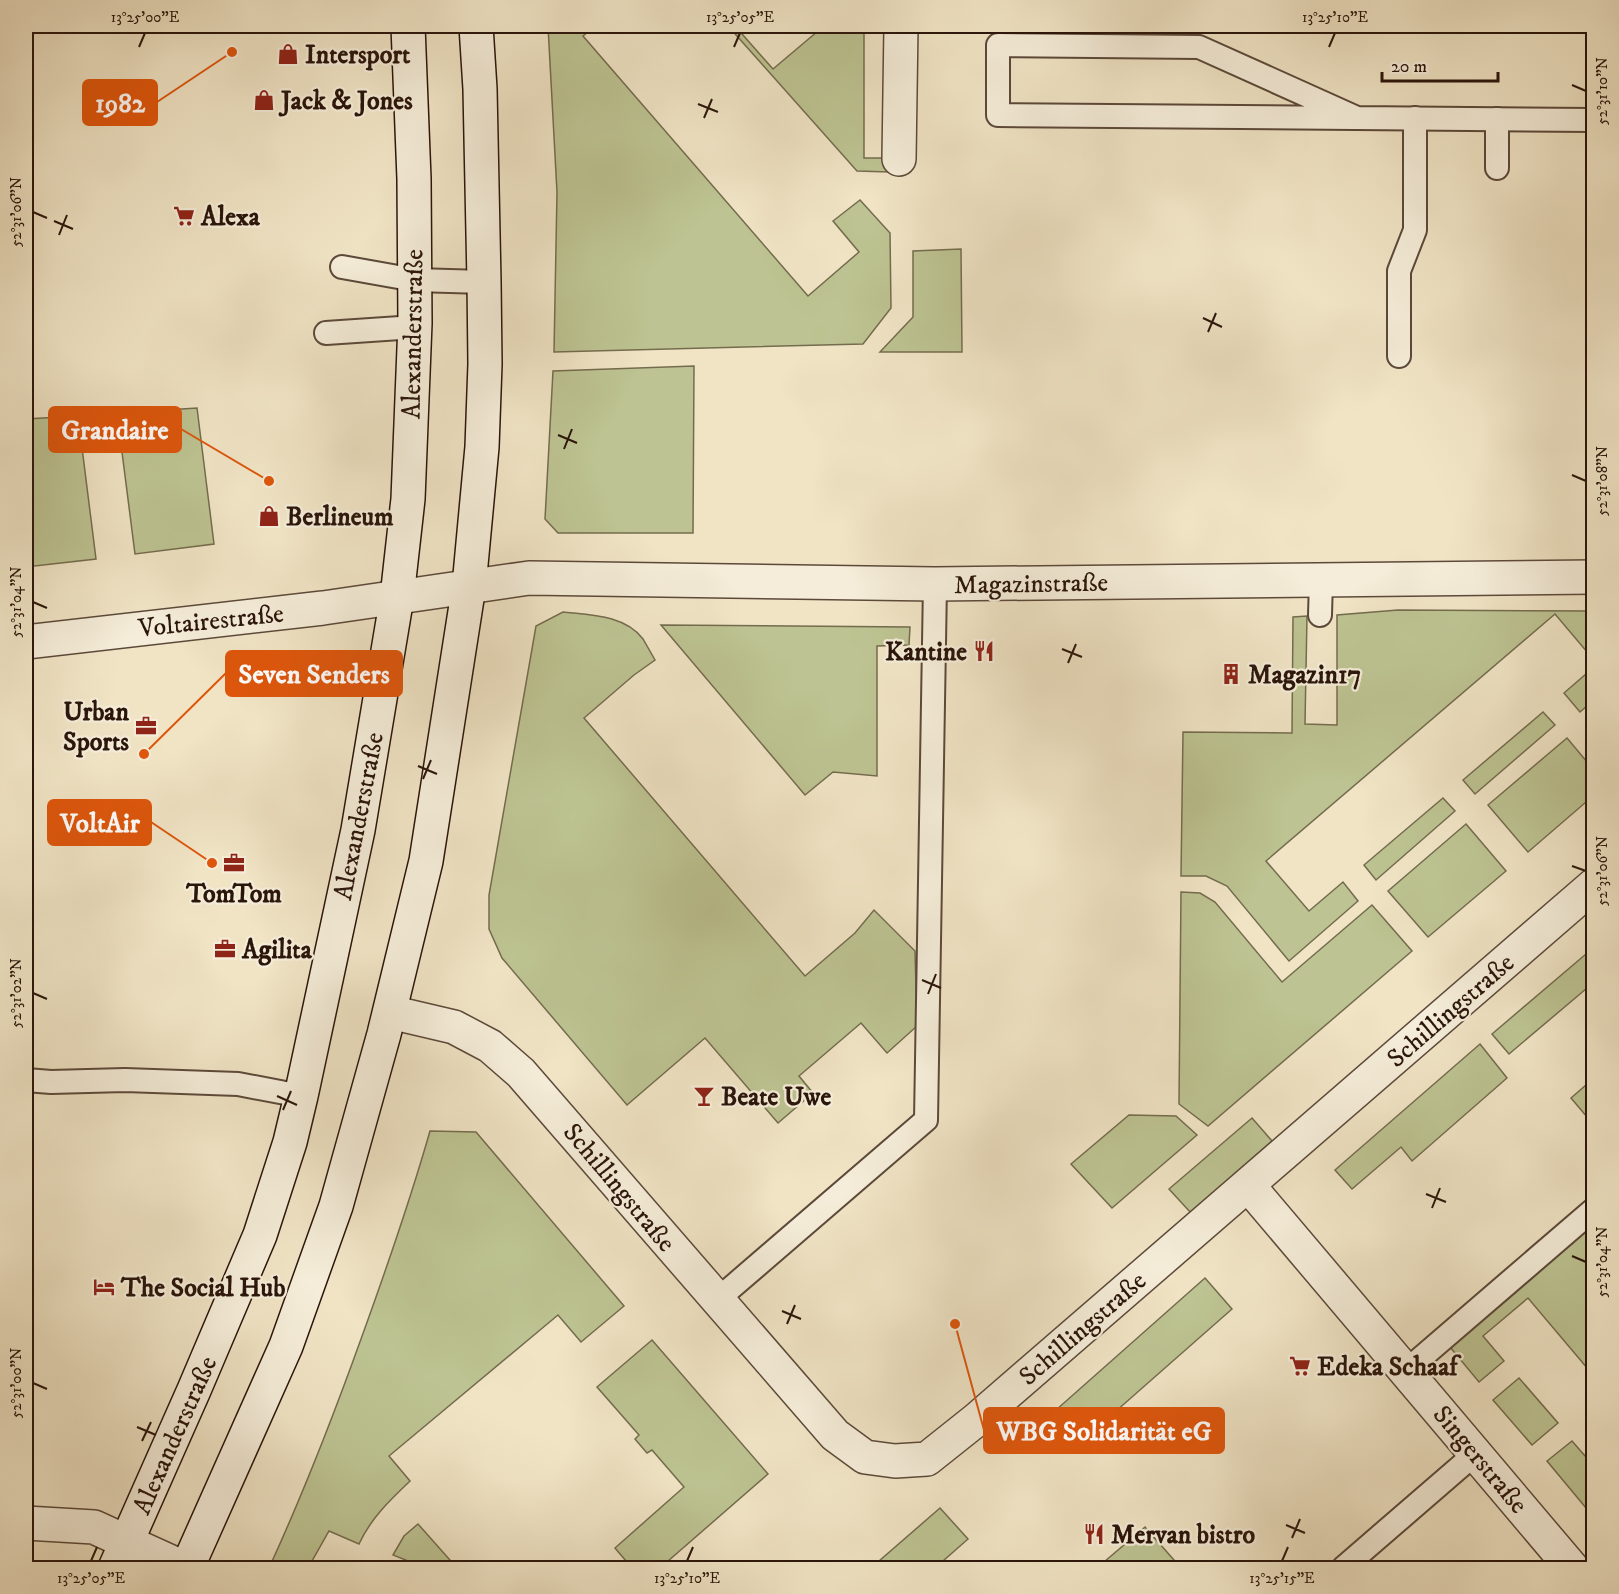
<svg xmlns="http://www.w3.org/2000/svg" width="1619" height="1594" font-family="'IM FELL DW Pica',serif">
<rect width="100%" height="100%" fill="#f0e4c5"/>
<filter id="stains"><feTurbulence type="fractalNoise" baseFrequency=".00333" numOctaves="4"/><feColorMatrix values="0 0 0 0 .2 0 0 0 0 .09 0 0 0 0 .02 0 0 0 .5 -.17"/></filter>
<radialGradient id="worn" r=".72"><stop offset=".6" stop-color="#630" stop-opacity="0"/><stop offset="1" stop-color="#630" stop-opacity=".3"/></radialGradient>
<!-- green -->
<g fill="#bdc392" stroke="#746c4e" stroke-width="1.5">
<polygon points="548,26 595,26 583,36 808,296 859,252 833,221 860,200 890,233 891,308 863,344 554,352 557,192"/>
<polygon points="728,26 735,26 773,69 824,26 864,26 864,158 889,158 889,172 857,171"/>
<polygon points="961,249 962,352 880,352 913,317 913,251"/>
<polygon points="694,366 693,533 558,533 545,519 553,371"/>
<polygon points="197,408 214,544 135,554 117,413"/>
<polygon points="78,416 96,559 26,567 26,419"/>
<polygon points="1398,610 1593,611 1593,659 1555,614 1266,861 1309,911 1343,882 1358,901 1289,961 1227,886 1206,876 1181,876 1183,732 1292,733 1293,617 1307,616 1305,724 1337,725 1337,615"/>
<path d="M563,612C590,615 625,615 643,639C647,646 651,653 655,660L634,675L584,718L805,976L855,933L874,910L915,951L917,1026L887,1053L861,1023L799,1076L813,1093L778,1123L705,1038L627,1105L502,958L489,929V895L536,626Z"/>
<polygon points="661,625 910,627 909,645 877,646 877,776 833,772 805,795"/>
<polygon points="1593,668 1593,701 1580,712 1564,693"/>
<polygon points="1543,712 1555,725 1475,794 1463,780"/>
<polygon points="1567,738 1593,769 1593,796 1528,852 1488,805"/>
<polygon points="1443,798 1455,811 1376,880 1364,865"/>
<polygon points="1466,824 1506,871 1428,937 1388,891"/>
<polygon points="1181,892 1200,893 1215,902 1282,982 1372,905 1412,951 1208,1126 1179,1104"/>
<polygon points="1586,954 1593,963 1593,983 1509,1054 1492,1034"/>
<polygon points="1480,1044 1507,1078 1412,1161 1401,1147 1352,1189 1335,1170"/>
<polygon points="1593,1079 1593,1124 1571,1098"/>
<polygon points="1129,1115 1176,1116 1197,1135 1112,1208 1071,1164"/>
<polygon points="1252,1118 1272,1141 1191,1213 1169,1189"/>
<path d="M430,1131L476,1132L624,1306L581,1342L558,1315L389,1456L410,1481C390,1500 371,1518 359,1544L329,1531L308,1568H269C303,1494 333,1417 361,1339C386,1270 410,1201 430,1131Z"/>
<polygon points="1593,1223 1593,1375 1528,1298 1483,1336 1504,1361 1479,1382 1450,1347"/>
<polygon points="1205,1278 1232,1309 1082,1441 1056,1410"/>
<polygon points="652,1340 768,1474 660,1568 632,1568 615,1548 684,1487 652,1450 647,1453 635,1439 639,1435 597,1387"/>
<polygon points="1519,1378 1558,1423 1532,1445 1493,1400"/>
<polygon points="1572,1441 1593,1465 1593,1502 1586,1508 1547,1461"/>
<polygon points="940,1508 968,1539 935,1568 871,1568"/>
<polygon points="418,1524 457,1568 423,1568 423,1567 393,1555 404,1536"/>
<polygon points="1145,1527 1181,1568 1097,1568"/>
</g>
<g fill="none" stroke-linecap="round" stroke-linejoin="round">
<defs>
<g id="lane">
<polyline points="1357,118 1199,47 998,45 998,115 1594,120"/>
<polyline points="1497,168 1497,119"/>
<polyline points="342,267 415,280 484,282"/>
<polyline points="326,333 415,327"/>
<polyline points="1399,356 1399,271 1415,230 1415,118"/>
<polyline points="1320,615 1321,580"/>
<polyline points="26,1080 51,1082 125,1080 238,1084 301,1096"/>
<polyline points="717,1300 926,1120 935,584"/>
<polyline points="1407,1370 1594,1209"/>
<polyline points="1343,1568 1476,1453"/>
</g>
<g id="street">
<polyline points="899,159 901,26"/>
<polyline points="26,642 323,608 529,578 935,584 1594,577"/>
<polyline points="390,1012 454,1027 490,1046 521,1073 835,1435 865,1457 895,1461 927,1459 976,1420 1594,885"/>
<polyline points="1248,1185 1572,1568"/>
<polyline points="26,1523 94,1527 184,1568"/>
</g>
<g id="secondary">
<polyline points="115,1568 194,1390 260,1235 290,1142 301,1096 358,830 397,597 408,499 415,323 414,179 408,26"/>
<polyline points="187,1568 286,1346 336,1206 384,1034 426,861 469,586 482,447 485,364 484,282 480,89 476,26"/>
</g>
</defs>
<!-- lane casing -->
<use href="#lane" stroke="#5c493a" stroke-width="26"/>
<!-- street casing -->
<use href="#street" stroke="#5c493a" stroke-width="36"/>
<!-- secondary casing -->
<use href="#secondary" stroke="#2a150b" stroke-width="36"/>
<!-- lane -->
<use href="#lane" stroke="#f5edd9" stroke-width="22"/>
<!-- street -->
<use href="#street" stroke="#f5edd9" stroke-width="33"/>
<!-- secondary -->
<use href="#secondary" stroke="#f5edd9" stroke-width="33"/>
</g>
<!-- ticks -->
<path fill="none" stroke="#2a150b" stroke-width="2" d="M139,47L145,33M734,47L740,33M1329,47L1335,33M1572,85L1586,91M698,104L718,112M704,118L712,99M33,212L47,218M54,221L73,229M59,235L67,215M1203,318L1222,327M1208,332L1216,313M558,435L577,443M564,449L572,429M1572,475L1586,481M33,602L47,608M1062,649L1082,657M1068,663L1076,644M418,766L437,774M423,779L431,760M1572,866L1586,871M922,980L941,988M33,993L47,999M928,994L936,974M277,1096L297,1105M283,1110L291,1091M1426,1194L1446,1202M1432,1208L1440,1188M1572,1256L1586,1262M782,1311L801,1319M787,1324L795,1305M33,1383L47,1389M137,1427L156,1435M142,1441L151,1422M1286,1525L1305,1533M1292,1538L1300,1519M91,1561L97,1547M687,1561L693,1547M1282,1561L1288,1547"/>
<!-- icons -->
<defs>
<symbol id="shop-bare" viewBox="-9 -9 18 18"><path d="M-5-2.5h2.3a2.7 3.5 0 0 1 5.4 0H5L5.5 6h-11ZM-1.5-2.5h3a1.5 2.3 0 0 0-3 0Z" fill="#8f2418" stroke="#f5edd9" stroke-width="2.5" paint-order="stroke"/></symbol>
<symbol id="supermarket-bare" viewBox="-9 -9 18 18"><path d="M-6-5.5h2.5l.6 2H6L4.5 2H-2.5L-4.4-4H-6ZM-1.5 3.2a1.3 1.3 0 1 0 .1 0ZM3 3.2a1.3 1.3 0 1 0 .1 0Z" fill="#8f2418" stroke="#f5edd9" stroke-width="2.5" paint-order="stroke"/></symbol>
<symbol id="restaurant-bare" viewBox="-9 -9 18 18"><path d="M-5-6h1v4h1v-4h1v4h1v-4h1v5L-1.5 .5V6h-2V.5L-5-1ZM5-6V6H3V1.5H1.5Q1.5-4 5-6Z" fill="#8f2418" stroke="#f5edd9" stroke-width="2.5" paint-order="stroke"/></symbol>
<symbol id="building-bare" viewBox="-9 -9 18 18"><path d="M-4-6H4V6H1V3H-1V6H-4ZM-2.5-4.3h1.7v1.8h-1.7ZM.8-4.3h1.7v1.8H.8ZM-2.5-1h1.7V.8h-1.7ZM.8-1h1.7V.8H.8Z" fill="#8f2418" stroke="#f5edd9" stroke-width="2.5" paint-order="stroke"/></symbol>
<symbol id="office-bare" viewBox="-9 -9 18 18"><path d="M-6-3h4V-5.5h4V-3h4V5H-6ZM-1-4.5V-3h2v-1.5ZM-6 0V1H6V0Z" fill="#8f2418" stroke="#f5edd9" stroke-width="2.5" paint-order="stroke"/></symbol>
<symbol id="bar-bare" viewBox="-9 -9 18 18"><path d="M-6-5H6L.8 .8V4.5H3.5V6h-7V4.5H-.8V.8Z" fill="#8f2418" stroke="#f5edd9" stroke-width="2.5" paint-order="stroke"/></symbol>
<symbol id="hotel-bare" viewBox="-9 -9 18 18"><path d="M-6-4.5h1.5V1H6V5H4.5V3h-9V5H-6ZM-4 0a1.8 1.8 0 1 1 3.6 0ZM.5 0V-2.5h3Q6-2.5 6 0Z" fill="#8f2418" stroke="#f5edd9" stroke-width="2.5" paint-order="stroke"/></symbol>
</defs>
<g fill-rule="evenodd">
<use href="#shop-bare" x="273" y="39" width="30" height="30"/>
<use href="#shop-bare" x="249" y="85" width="30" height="30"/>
<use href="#supermarket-bare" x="169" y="201" width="30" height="30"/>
<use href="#shop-bare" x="254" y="501" width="30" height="30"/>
<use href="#restaurant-bare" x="969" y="636" width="30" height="30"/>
<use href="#building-bare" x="1216" y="659" width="30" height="30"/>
<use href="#office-bare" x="131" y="711" width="30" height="30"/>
<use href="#office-bare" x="219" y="848" width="30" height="30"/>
<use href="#office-bare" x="210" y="934" width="30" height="30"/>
<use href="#bar-bare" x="689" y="1081" width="30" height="30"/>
<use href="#hotel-bare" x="89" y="1272" width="30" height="30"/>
<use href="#supermarket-bare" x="1285" y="1351" width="30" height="30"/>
<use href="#restaurant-bare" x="1079" y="1519" width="30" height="30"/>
</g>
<g text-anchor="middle" stroke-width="4.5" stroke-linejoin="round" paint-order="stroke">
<!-- poi labels -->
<g font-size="26" font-weight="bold" fill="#2a150b" stroke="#f5edd9" text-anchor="start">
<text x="305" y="63">Intersport</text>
<text x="281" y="109">Jack &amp; Jones</text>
<text x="201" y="225">Alexa</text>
<text x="286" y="525">Berlineum</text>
<text x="967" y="660" text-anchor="end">Kantine</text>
<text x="1248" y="683">Magazin17</text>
<text x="129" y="720" text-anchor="end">Urban<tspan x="129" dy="30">Sports</tspan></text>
<text x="234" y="902" text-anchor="middle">TomTom</text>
<text x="242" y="958">Agilita</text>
<text x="721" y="1105">Beate Uwe</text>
<text x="121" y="1296">The Social Hub</text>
<text x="1317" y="1375">Edeka Schaaf</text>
<text x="1111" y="1543">Mervan bistro</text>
</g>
<!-- street labels -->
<g font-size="26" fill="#2a150b" stroke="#f5edd9">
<text transform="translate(412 334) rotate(-89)" y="9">Alexanderstraße</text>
<text transform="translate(1031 583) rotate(-1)" y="9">Magazinstraße</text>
<text transform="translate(211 620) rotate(-6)" y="9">Voltairestraße</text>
<text transform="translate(358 816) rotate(-79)" y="9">Alexanderstraße</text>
<text transform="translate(1450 1010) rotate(-41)" y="9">Schillingstraße</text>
<text transform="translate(620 1187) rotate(50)" y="9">Schillingstraße</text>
<text transform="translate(1082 1328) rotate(-41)" y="9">Schillingstraße</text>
<text transform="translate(174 1435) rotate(-66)" y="9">Alexanderstraße</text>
<text transform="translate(1481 1459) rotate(50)" y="9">Singerstraße</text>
</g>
</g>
<!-- callouts -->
<path fill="none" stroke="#de560c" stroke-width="2" d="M232 52L157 102M269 481L181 429M144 754L226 673M212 863L151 822M955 1324L984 1430"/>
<g fill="#de560c" stroke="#f5edd9" stroke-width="2">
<circle cx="232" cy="52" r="6"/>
<circle cx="269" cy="481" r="6"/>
<circle cx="144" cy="754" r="6"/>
<circle cx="212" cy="863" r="6"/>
<circle cx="955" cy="1324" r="6"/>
</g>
<g fill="#de560c" stroke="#de560c" stroke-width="2">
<rect x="83" y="80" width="74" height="45" rx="6"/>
<rect x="49" y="407" width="132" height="45" rx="6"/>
<rect x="226" y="651" width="176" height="45" rx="6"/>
<rect x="48" y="800" width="103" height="45" rx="6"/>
<rect x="984" y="1408" width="240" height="45" rx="6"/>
</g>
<g font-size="27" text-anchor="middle" font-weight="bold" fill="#fff">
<text x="120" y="112">1982</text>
<text x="115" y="439">Grandaire</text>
<text x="314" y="683">Seven Senders</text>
<text x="100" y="832">VoltAir</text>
<text x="1104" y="1440">WBG Solidarität eG</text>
</g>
<!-- margin -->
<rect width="1619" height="1594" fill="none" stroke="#f0e4c5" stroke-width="66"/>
<!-- scale -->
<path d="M1382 72v9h116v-9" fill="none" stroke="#2a150b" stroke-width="3"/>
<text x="1391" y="72" font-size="18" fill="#2a150b" stroke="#f5edd9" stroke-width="4.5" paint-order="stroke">20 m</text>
<rect x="33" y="33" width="1553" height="1528" fill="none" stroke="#2a150b" stroke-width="2"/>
<g font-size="15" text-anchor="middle" fill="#2a150b">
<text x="145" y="22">13°25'00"E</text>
<text x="740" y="22">13°25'05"E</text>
<text x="1335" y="22">13°25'10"E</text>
<text transform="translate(1602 91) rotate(-90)" y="5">52°31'10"N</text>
<text transform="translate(16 212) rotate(-90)" y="5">52°31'06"N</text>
<text transform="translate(1602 481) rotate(-90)" y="5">52°31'08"N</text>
<text transform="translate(16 602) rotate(-90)" y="5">52°31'04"N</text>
<text transform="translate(1602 871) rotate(-90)" y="5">52°31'06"N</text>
<text transform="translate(16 993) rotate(-90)" y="5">52°31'02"N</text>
<text transform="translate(1602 1262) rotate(-90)" y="5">52°31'04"N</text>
<text transform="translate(16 1383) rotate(-90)" y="5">52°31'00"N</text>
<text x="91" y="1583">13°25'05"E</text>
<text x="687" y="1583">13°25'10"E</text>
<text x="1282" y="1583">13°25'15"E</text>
</g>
<rect width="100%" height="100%" filter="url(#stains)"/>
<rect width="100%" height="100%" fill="url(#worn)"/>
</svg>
